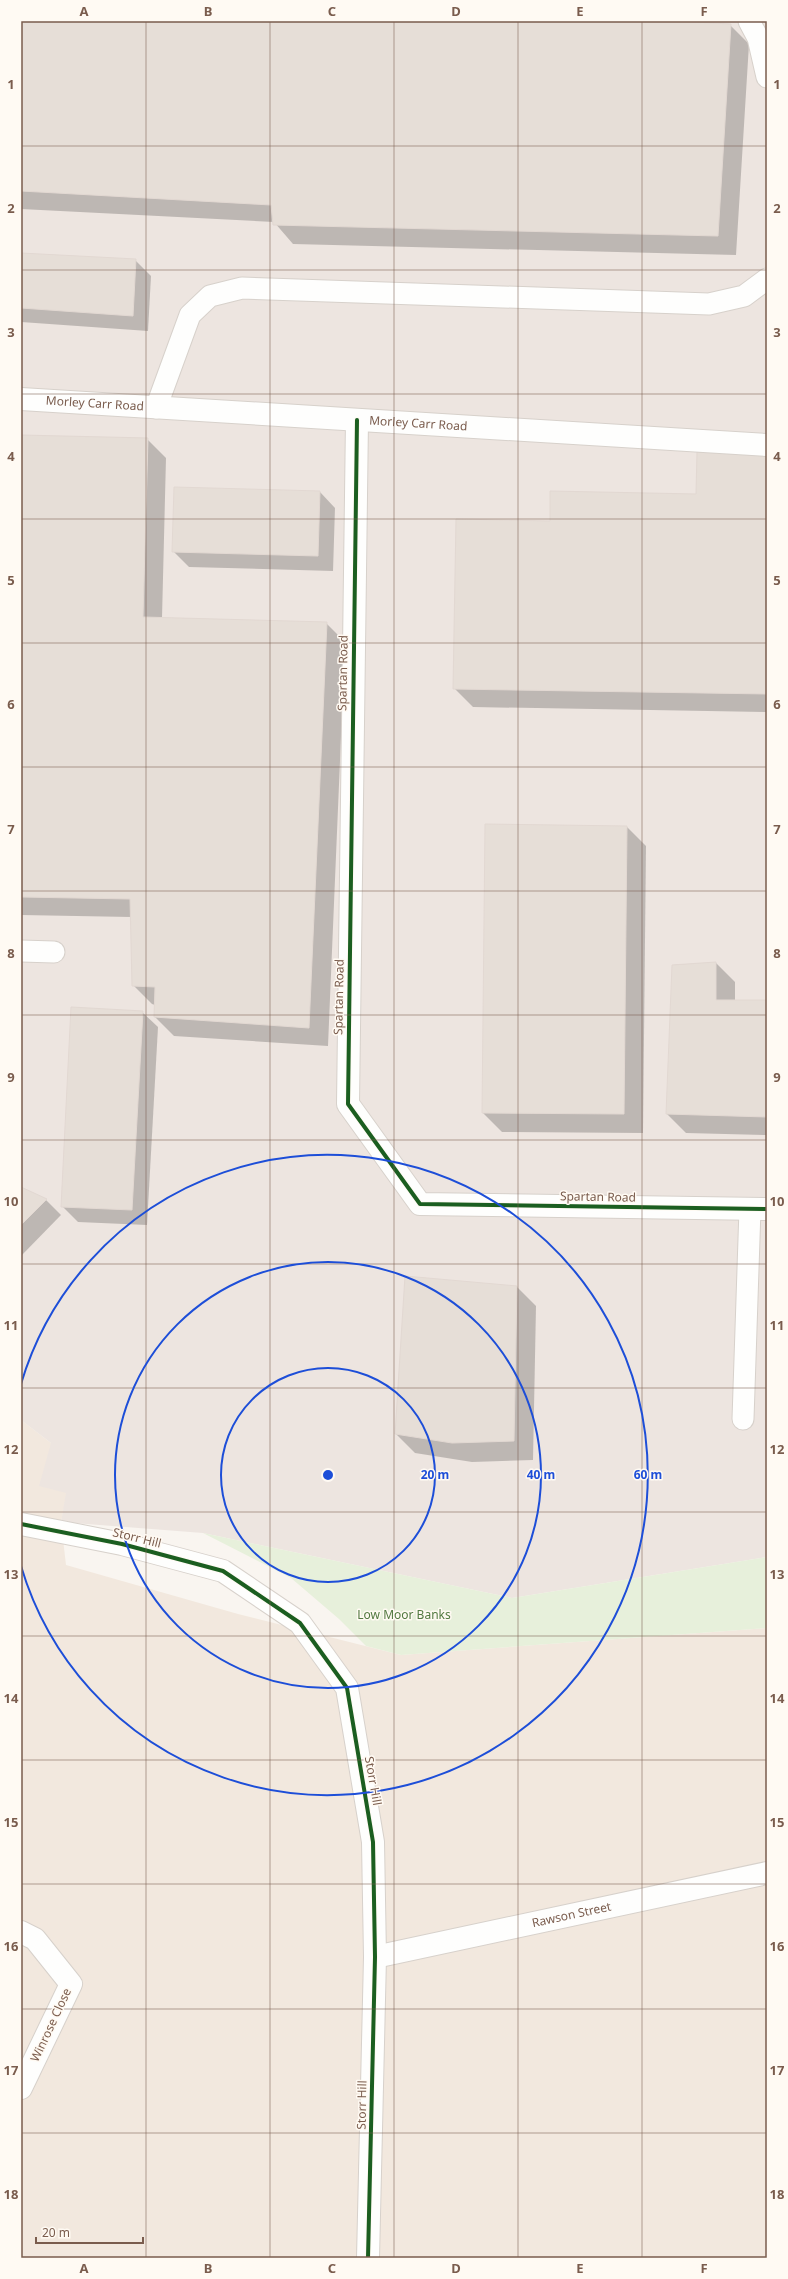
<svg xmlns="http://www.w3.org/2000/svg" width="788" height="2279" font-family="'Noto Sans',sans-serif">
<rect width="100%" height="100%" fill="#f9f5f0"/>
<!-- residential -->
<polygon fill="#f2e8de" points="21,1420 51,1443 67,1493 61,1522 66,1565 238,1614 401,1655 767,1628 767,2258 21,2258"/>
<!-- industrial -->
<polygon fill="#ede5e0" points="21,21 767,21 767,1557 512,1598 203,1533 61,1522 66,1493 39,1486 51,1443 21,1420"/>
<!-- green -->
<polygon fill="#e7f0db" points="203,1533 512,1598 767,1557 767,1628 401,1655 366,1646 339,1619 291,1578"/>
<!-- shadow -->
<g fill="#0003">
<polygon points="21,21 659,21 730,25 749,44 736,255 293,244 274,222 21,209"/>
<polygon points="21,254 135,260 151,276 148,331 21,322"/>
<polygon points="21,436 147,439 166,458 162,618 326,623 345,642 328,1046 174,1036 155,1017 155,1005 152,1004 133,985 131,917 21,915"/>
<polygon points="767,454 767,712 473,707 454,688 697,495"/>
<polygon points="320,492 335,508 333,571 189,567 173,551"/>
<polygon points="627,827 646,846 643,1133 502,1132 483,1113"/>
<polygon points="716,963 735,982 735,1001 767,1001 767,1135 686,1133 667,1114 673,965"/>
<polygon points="142,1012 158,1027 147,1225 78,1222 62,1206"/>
<polygon points="21,1188 46,1200 61,1215 21,1256"/>
<polygon points="517,1287 536,1306 533,1460 472,1462 415,1453 396,1434"/>
</g>
<!-- building -->
<g fill="#e6ded7" stroke="#e2d8d2">
<polygon points="21,21 677,21 731,24 718,236 273,225 271,205 21,191"/>
<polygon points="21,253 136,259 133,316 21,308"/>
<polygon points="21,435 148,438 143,617 327,622 309,1028 154,1017 155,987 132,986 130,899 21,897"/>
<polygon points="697,452 767,453 767,694 453,689 456,519 550,521 550,491 696,494"/>
<polygon points="174,487 320,491 318,556 172,552"/>
<polygon points="485,824 627,826 624,1114 482,1113"/>
<polygon points="716,962 716,1000 767,1000 767,1117 666,1114 672,965"/>
<polygon points="71,1007 143,1011 132,1210 61,1207"/>
<polygon points="21,1187 47,1199 21,1225"/>
<polygon points="405,1276 517,1286 514,1441 452,1443 395,1434"/>
</g>
<g fill="none" stroke-linecap="round" stroke-linejoin="round">
<defs>
<g id="service">
<polyline points="749,21 758,38 767,77"/>
<polyline points="156,408 190,315 210,296 242,288 709,304 744,296 767,279"/>
<polyline points="21,951 54,952"/>
<polyline points="743,1419 750,1209"/>
</g>
<g id="minor">
<path id="s1" d="M21,399L767,445"/>
<polyline points="357,420 348,1104 420,1204 767,1209"/>
<polyline points="21,1524 122,1544 223,1571 300,1623 347,1688 373,1842 375,1957 368,2258"/>
<polyline points="21,1932 35,1939 71,1984 21,2088"/>
<path id="s2" d="M375,1957L767,1873"/>
</g>
</defs>
<!-- service casing -->
<use href="#service" stroke="#d7d1cb" stroke-width="23"/>
<!-- minor casing -->
<use href="#minor" stroke="#d7d1cb" stroke-width="24"/>
<!-- service -->
<use href="#service" stroke="#fefefd" stroke-width="21"/>
<!-- minor -->
<use href="#minor" stroke="#fefefd" stroke-width="22"/>
<defs>
<g id="cycleway">
<polyline points="357,420 348,1104 420,1204 767,1209"/>
<polyline points="21,1524 122,1544 223,1571 300,1623 347,1688 373,1842 375,1957 368,2258"/>
</g>
</defs>
<!-- cycleway casing -->
<use href="#cycleway" stroke="#fffaf3" stroke-width="6"/>
<!-- cycleway -->
<use href="#cycleway" stroke="#1b5e20" stroke-width="4"/>
</g>
<!-- grid -->
<path fill="none" stroke="#7a5c4d" stroke-width="1" stroke-opacity="0.55" d="M146,21V2258M270,21V2258M394,21V2258M518,21V2258M642,21V2258M21,146H767M21,270H767M21,394H767M21,519H767M21,643H767M21,767H767M21,891H767M21,1015H767M21,1140H767M21,1264H767M21,1388H767M21,1512H767M21,1636H767M21,1760H767M21,1884H767M21,2009H767M21,2133H767"/>
<!-- distance rings -->
<g fill="none" stroke="#1d4ed8" stroke-width="2">
<circle cx="328" cy="1475" r="107"/>
<circle cx="328" cy="1475" r="213"/>
<path d="M21 1384A320 320 0 1 1 21 1566"/>
</g>
<g text-anchor="middle" stroke-width="3" stroke-linejoin="round" paint-order="stroke">
<!-- street labels -->
<g font-size="12" fill="#7a5c4d" stroke="#fffaf3">
<text dy="4" stroke="none"><textPath href="#s1" startOffset="74">Morley Carr Road</textPath></text>
<text dy="4" stroke="none"><textPath href="#s1" startOffset="398">Morley Carr Road</textPath></text>
<text transform="translate(343 673) rotate(-89)" y="4">Spartan Road</text>
<text transform="translate(339 997) rotate(-89)" y="4">Spartan Road</text>
<text transform="translate(598 1197) rotate(1)" y="4">Spartan Road</text>
<text transform="translate(137 1538) rotate(14)" y="4">Storr Hill</text>
<text transform="translate(373 1781) rotate(80)" y="4">Storr Hill</text>
<text dy="4" stroke="none"><textPath href="#s2" startOffset="201">Rawson Street</textPath></text>
<text transform="translate(51 2025) rotate(-65)" y="4">Winrose Close</text>
<text transform="translate(362 2105) rotate(-89)" y="4">Storr Hill</text>
</g>
<!-- park labels -->
<g font-size="12" fill="#537a41" stroke="#fffaf3">
<text x="404" y="1619">Low Moor Banks</text>
</g>
</g>
<circle cx="328" cy="1475" r="6" fill="#1d4ed8" stroke="#fffaf3" stroke-width="2"/>
<g font-size="12" text-anchor="middle" font-weight="bold" fill="#1d4ed8" stroke="#fffaf3" stroke-width="3" stroke-linejoin="round" paint-order="stroke">
<text x="435" y="1479">20 m</text>
<text x="541" y="1479">40 m</text>
<text x="648" y="1479">60 m</text>
</g>
<!-- border -->
<rect width="788" height="2279" fill="none" stroke="#fffaf3" stroke-width="44"/>
<!-- scale -->
<path d="M36 2237v6h107v-6" fill="none" stroke="#7a5c4d" stroke-width="2"/>
<text x="42" y="2237" font-size="12" fill="#7a5c4d" stroke="#fffaf3" stroke-width="3" paint-order="stroke">20 m</text>
<rect x="22" y="22" width="744" height="2235" fill="none" stroke="#7a5c4d" stroke-width="1.5"/>
<g font-size="13" text-anchor="middle" font-weight="bold" fill="#7a5c4d">
<text x="84" y="16">A</text>
<text x="208" y="16">B</text>
<text x="332" y="16">C</text>
<text x="456" y="16">D</text>
<text x="580" y="16">E</text>
<text x="704" y="16">F</text>
<text x="11" y="89">1</text>
<text x="777" y="89">1</text>
<text x="11" y="213">2</text>
<text x="777" y="213">2</text>
<text x="11" y="337">3</text>
<text x="777" y="337">3</text>
<text x="11" y="461">4</text>
<text x="777" y="461">4</text>
<text x="11" y="585">5</text>
<text x="777" y="585">5</text>
<text x="11" y="709">6</text>
<text x="777" y="709">6</text>
<text x="11" y="834">7</text>
<text x="777" y="834">7</text>
<text x="11" y="958">8</text>
<text x="777" y="958">8</text>
<text x="11" y="1082">9</text>
<text x="777" y="1082">9</text>
<text x="11" y="1206">10</text>
<text x="777" y="1206">10</text>
<text x="11" y="1330">11</text>
<text x="777" y="1330">11</text>
<text x="11" y="1454">12</text>
<text x="777" y="1454">12</text>
<text x="11" y="1579">13</text>
<text x="777" y="1579">13</text>
<text x="11" y="1703">14</text>
<text x="777" y="1703">14</text>
<text x="11" y="1827">15</text>
<text x="777" y="1827">15</text>
<text x="11" y="1951">16</text>
<text x="777" y="1951">16</text>
<text x="11" y="2075">17</text>
<text x="777" y="2075">17</text>
<text x="11" y="2199">18</text>
<text x="777" y="2199">18</text>
<text x="84" y="2273">A</text>
<text x="208" y="2273">B</text>
<text x="332" y="2273">C</text>
<text x="456" y="2273">D</text>
<text x="580" y="2273">E</text>
<text x="704" y="2273">F</text>
</g>
</svg>
